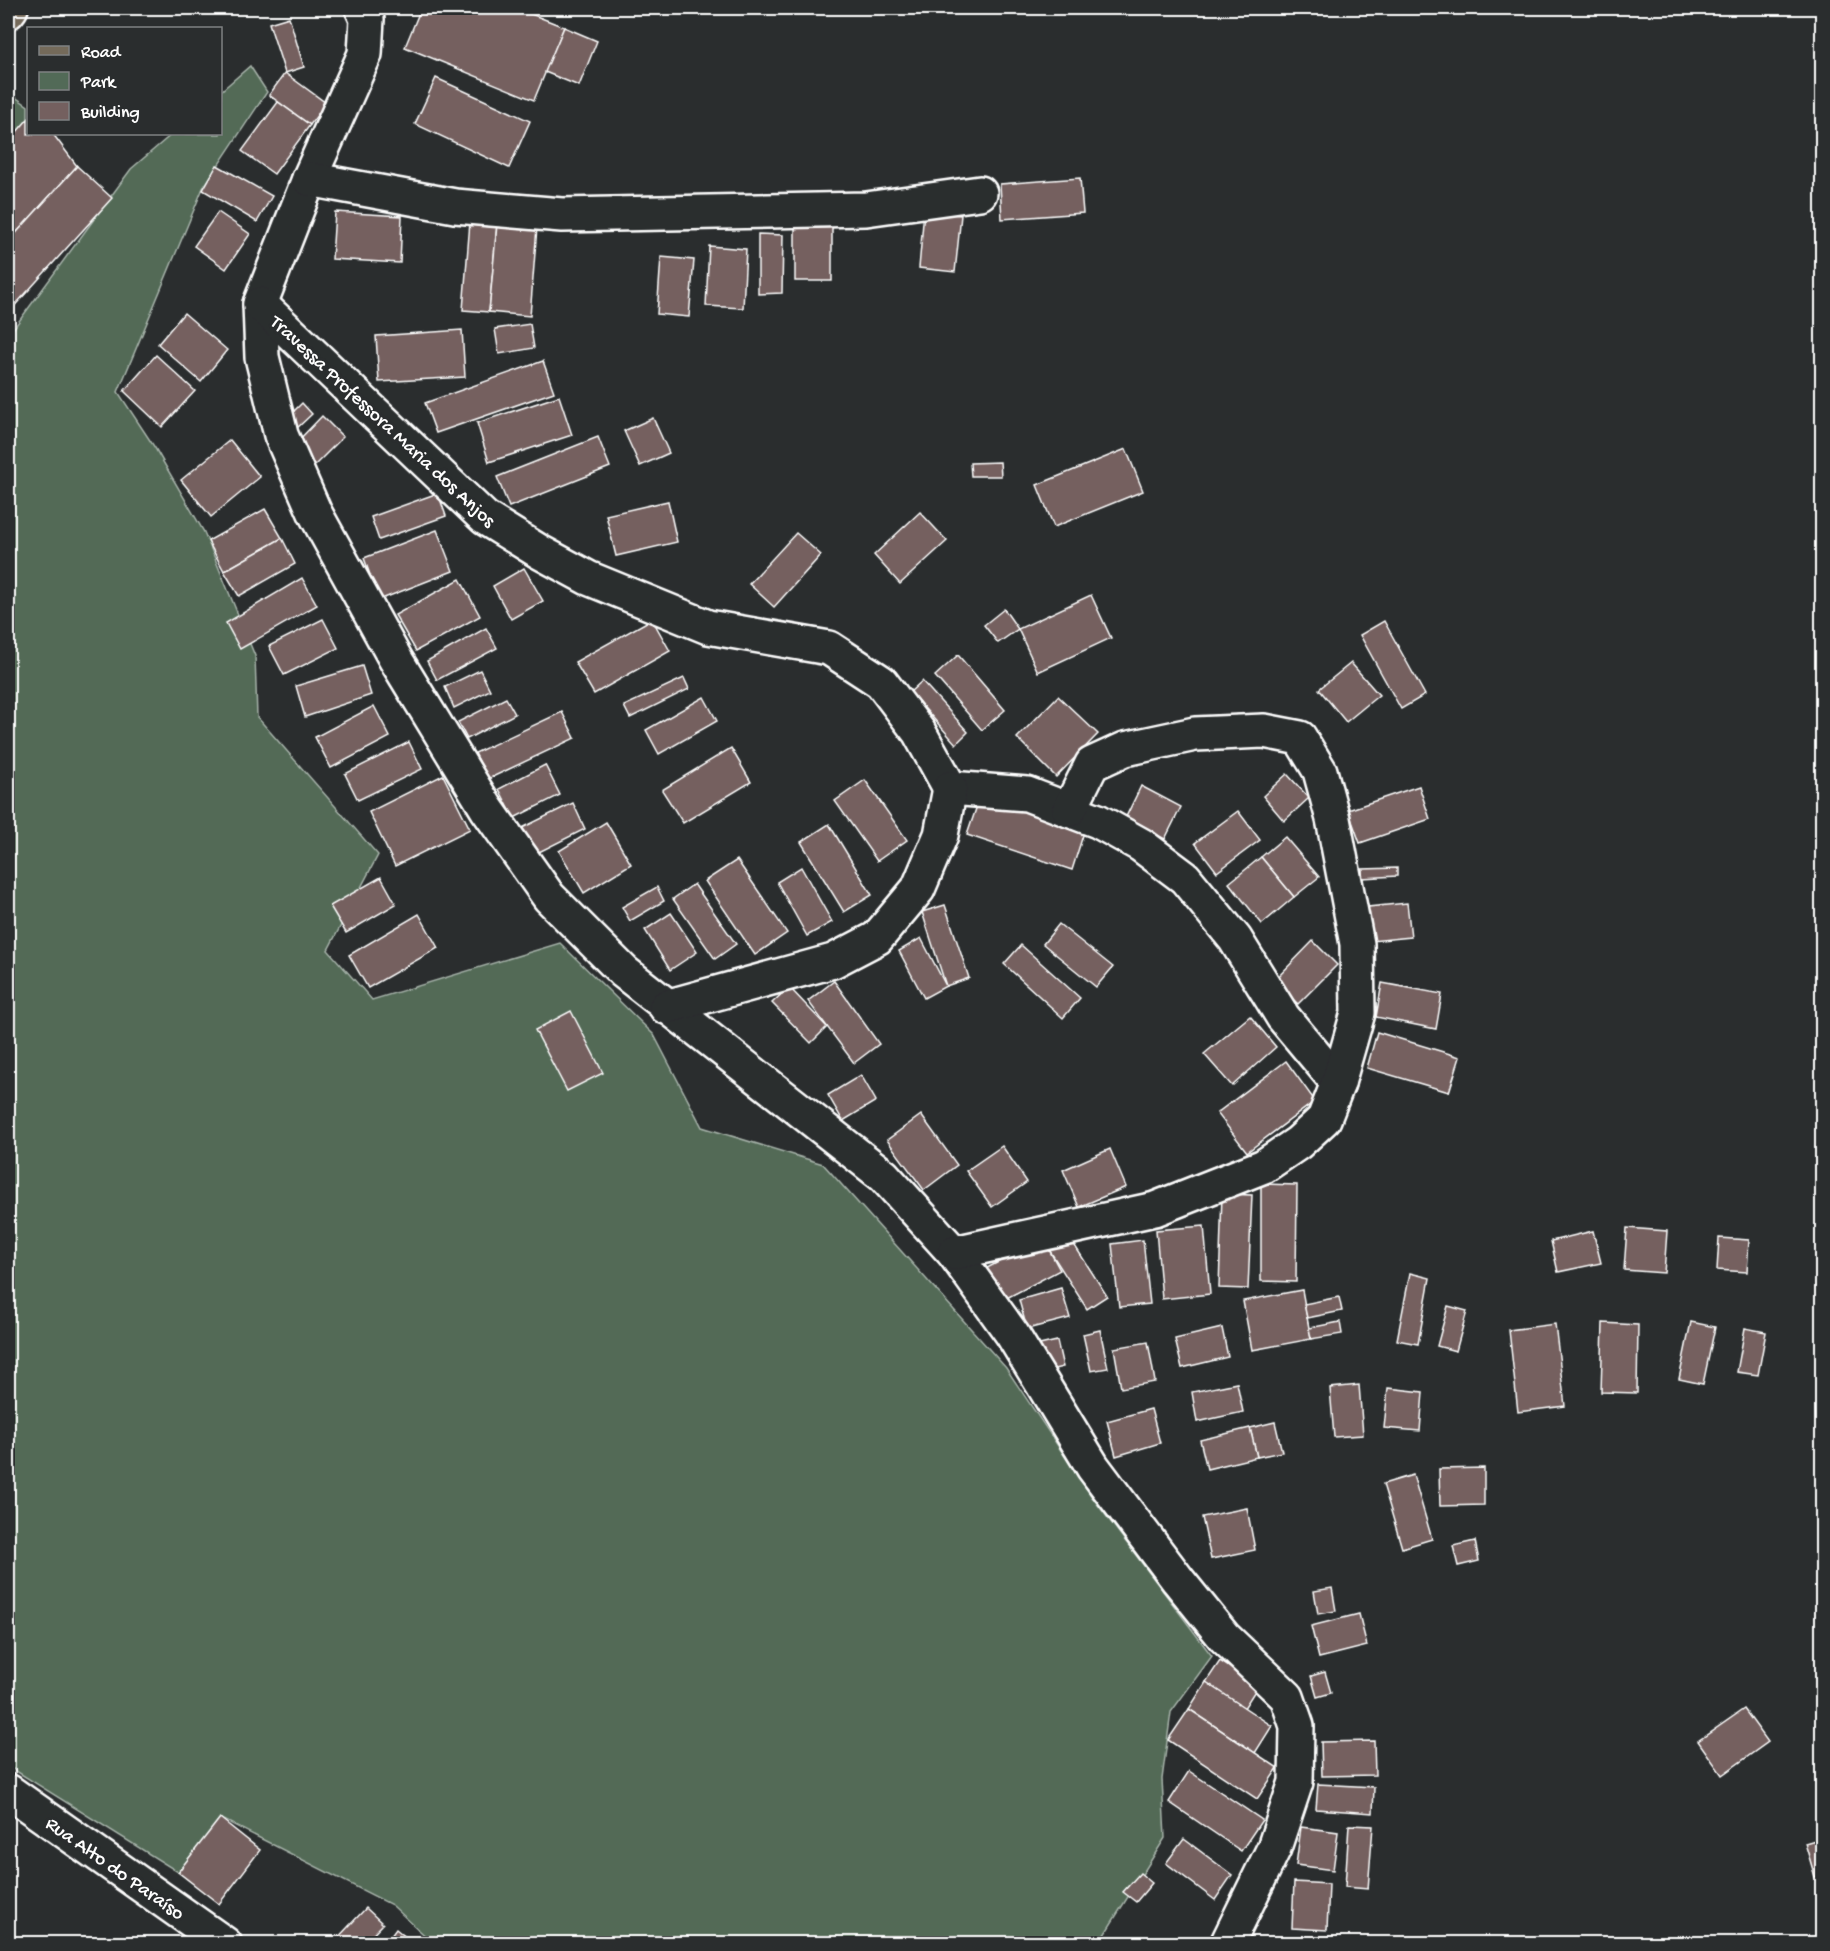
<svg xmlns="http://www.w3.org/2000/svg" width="1830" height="1951" font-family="'Gochi Hand',sans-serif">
<rect width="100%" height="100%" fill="#2a2d2e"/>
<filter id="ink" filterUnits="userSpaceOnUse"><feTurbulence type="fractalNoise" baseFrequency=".0167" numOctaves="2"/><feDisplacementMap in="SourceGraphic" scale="12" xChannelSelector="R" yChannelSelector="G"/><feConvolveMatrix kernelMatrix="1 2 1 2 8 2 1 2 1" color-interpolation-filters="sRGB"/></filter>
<g filter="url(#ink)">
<!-- green -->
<g fill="#526a57" stroke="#a8b4ab" stroke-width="1.5">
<polygon points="250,66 267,92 203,188 118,392 155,448 204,532 255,656 257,717 378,855 328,950 372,1000 560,943 654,1035 702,1127 823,1164 1006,1368 1092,1497 1212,1656 1171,1712 1162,1779 1165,1838 1099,1943 433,1943 392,1905 220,1818 178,1872 8,1766 8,336 131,169 172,134 220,134 221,91"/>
<polygon points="8,92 28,106 28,119 8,142"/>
</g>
<!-- building -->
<g fill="#74605f" stroke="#fff" stroke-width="1.5">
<polygon points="421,8 516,8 564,27 534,100 405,47"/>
<polygon points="289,17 304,67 285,73 269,23"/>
<polygon points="564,27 597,41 579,86 545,72"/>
<polygon points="285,73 326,103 310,125 269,95"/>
<polygon points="436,78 530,121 509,168 415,124"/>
<polygon points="278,102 310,125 274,174 242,151"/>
<polygon points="28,119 28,134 53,134 77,166 8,242 8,142"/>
<polygon points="217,165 272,196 257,222 203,190"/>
<polygon points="77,166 112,198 8,313 8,242"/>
<polygon points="1080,178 1083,213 1002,219 1000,184"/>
<polygon points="924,211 961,215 955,272 919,268"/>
<polygon points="218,212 250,234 226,269 194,246"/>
<polygon points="335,212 402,216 400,263 332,259"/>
<rect x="795" y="221" width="37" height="60"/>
<polygon points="470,222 497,224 489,312 463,310"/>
<polygon points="497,224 537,227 530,316 489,312"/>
<polygon points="758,234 783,235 782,293 758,294"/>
<polygon points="709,246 746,249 743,308 706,306"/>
<polygon points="661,257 694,260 689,317 657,314"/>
<polygon points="184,313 227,350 201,382 158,344"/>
<polygon points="530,324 534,348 499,354 495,329"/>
<polygon points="462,330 465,377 379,382 376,336"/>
<polygon points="156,355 195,391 162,427 124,391"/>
<polygon points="543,361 554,392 436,433 425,403"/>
<polygon points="559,396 572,435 489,462 477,423"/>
<polygon points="302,403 312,414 295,430 285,420"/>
<polygon points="322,416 343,437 315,465 295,444"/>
<polygon points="653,418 669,453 640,466 624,431"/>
<polygon points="598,437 610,467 509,507 497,477"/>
<polygon points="230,440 260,477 211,517 181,480"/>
<polygon points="1126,449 1143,491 1054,527 1037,485"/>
<polygon points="1000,462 1001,476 971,476 970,463"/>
<polygon points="438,493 446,516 379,540 371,517"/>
<polygon points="668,501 677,542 616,556 606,515"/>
<polygon points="265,509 282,538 224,571 208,541"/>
<polygon points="920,512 947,541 900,584 874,555"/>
<polygon points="437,530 453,571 379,600 364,558"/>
<polygon points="796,533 821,555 774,607 749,584"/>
<polygon points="282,538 295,564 239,596 224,571"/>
<polygon points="524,568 543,601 511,619 493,586"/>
<polygon points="302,578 317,605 240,649 226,623"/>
<polygon points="460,579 480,616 416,651 395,615"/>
<polygon points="1091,595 1111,638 1038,672 1018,629"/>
<polygon points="1004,609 1018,629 998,643 984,625"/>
<polygon points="323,619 338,648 284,675 269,646"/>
<polygon points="652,619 670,651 594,694 575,662"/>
<polygon points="1384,621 1425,695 1401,709 1360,635"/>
<polygon points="486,628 497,648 437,680 427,661"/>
<polygon points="958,655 1005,710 982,730 935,676"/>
<polygon points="1351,663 1379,695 1346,722 1319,689"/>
<polygon points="362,666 371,695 305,717 296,686"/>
<polygon points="480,670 490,690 454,708 445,687"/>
<polygon points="684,678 689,689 630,718 624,706"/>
<polygon points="922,681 968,732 956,744 910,692"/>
<polygon points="1058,696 1098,734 1056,777 1017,738"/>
<polygon points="704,697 717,721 659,754 646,730"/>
<polygon points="506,698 515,714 467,739 458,722"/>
<polygon points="374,706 390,737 331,768 315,737"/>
<polygon points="562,712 575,738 488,779 475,753"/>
<polygon points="409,742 422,769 358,800 345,774"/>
<polygon points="731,748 751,782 683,823 662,790"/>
<polygon points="545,765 560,795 514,818 499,789"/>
<polygon points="1287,774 1309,798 1284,821 1263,796"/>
<polygon points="443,775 470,829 395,866 369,812"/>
<polygon points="865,780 907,840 877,861 835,801"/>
<polygon points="1141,786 1181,807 1165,839 1125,819"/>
<polygon points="1419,786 1430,819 1360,843 1348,810"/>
<polygon points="980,797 1084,832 1072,870 967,835"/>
<polygon points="573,803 585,829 535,854 522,828"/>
<polygon points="1238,811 1260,840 1217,872 1195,843"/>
<polygon points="606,822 631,864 584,893 559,851"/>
<polygon points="829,824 872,895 844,912 801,842"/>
<polygon points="1285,837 1319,877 1294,897 1261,857"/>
<polygon points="1261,857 1294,897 1262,924 1229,883"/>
<polygon points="737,860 787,933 755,955 705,881"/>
<polygon points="801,867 832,922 807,936 777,882"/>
<polygon points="1397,868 1397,876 1362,878 1362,869"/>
<polygon points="381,877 396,904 346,933 330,906"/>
<polygon points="694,884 736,944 715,959 673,899"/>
<polygon points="657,887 664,901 630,921 622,907"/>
<polygon points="1407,903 1411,937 1371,941 1368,907"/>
<polygon points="945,905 969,978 946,986 922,912"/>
<polygon points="671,913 697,952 670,970 645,930"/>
<polygon points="419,914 438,948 368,988 349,955"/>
<polygon points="1059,924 1113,967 1096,987 1043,944"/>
<polygon points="921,938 946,986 924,998 899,951"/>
<polygon points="1313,941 1337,965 1298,1004 1274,981"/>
<polygon points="1021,945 1080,998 1063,1018 1004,964"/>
<polygon points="834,981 879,1044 854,1063 808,1001"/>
<polygon points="1382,983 1442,994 1436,1029 1376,1017"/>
<polygon points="789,987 827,1027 811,1043 772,1003"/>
<polygon points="571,1011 603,1073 567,1091 535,1030"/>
<polygon points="1250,1016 1276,1047 1232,1086 1204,1054"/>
<polygon points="1377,1032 1460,1057 1449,1092 1367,1068"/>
<polygon points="1286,1061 1315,1101 1247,1152 1217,1113"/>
<polygon points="861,1075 876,1101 843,1121 828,1095"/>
<polygon points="921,1115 957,1165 924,1190 887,1140"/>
<polygon points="1002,1146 1027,1182 992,1207 966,1171"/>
<polygon points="1110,1149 1126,1187 1079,1207 1063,1170"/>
<polygon points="1261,1184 1297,1185 1296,1282 1261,1281"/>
<polygon points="1222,1194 1252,1195 1248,1289 1219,1288"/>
<polygon points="1204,1226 1210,1294 1162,1299 1156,1230"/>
<polygon points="1627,1228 1667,1231 1664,1273 1624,1270"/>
<polygon points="1593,1231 1601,1263 1558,1272 1551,1241"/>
<polygon points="1068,1235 1107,1296 1087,1309 1048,1248"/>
<polygon points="1719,1238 1749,1240 1747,1272 1717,1270"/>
<polygon points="1043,1239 1060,1270 1001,1301 985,1269"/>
<polygon points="1143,1240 1150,1304 1119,1307 1112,1244"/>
<polygon points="1410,1273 1430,1278 1418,1344 1397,1340"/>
<polygon points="1061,1288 1070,1318 1027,1329 1019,1300"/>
<polygon points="1302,1290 1311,1339 1252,1350 1243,1301"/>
<polygon points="1339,1297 1342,1311 1307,1318 1304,1304"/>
<polygon points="1448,1306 1467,1311 1456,1351 1437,1346"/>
<polygon points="1340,1322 1342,1334 1311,1339 1309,1328"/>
<polygon points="1691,1322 1715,1327 1703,1384 1679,1379"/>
<polygon points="1603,1323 1638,1325 1637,1393 1601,1392"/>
<polygon points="1555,1324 1565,1406 1518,1412 1509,1330"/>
<polygon points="1222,1328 1228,1357 1182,1368 1175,1339"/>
<polygon points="1745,1328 1766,1332 1758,1375 1737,1372"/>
<polygon points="1100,1330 1108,1368 1091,1371 1083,1334"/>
<polygon points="1057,1341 1063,1367 1041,1372 1035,1346"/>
<polygon points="1148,1342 1155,1382 1121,1388 1114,1348"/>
<polygon points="1237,1383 1243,1412 1197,1422 1192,1392"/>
<polygon points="1359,1385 1363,1435 1334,1437 1330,1388"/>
<polygon points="1388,1388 1423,1392 1420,1431 1384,1428"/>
<polygon points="1151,1409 1160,1443 1116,1456 1107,1421"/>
<polygon points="1275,1422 1282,1452 1257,1457 1250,1428"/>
<polygon points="1250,1428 1257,1457 1207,1469 1200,1440"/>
<polygon points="1484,1468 1484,1505 1440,1506 1439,1469"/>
<polygon points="1413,1475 1432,1539 1402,1548 1383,1484"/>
<polygon points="1247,1508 1255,1550 1211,1559 1202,1517"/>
<polygon points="1475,1541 1479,1561 1458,1566 1453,1546"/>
<polygon points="1332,1588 1336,1611 1318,1614 1314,1591"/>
<polygon points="1359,1614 1367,1646 1319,1658 1311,1626"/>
<polygon points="1220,1661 1258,1686 1244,1708 1206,1682"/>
<polygon points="1325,1672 1331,1693 1317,1697 1311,1676"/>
<polygon points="1206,1682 1272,1726 1255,1753 1189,1709"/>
<polygon points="1189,1709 1278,1768 1257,1799 1168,1740"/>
<polygon points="1744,1709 1768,1742 1722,1775 1698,1741"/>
<polygon points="1374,1741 1375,1775 1322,1776 1321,1742"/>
<polygon points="1189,1771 1262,1820 1241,1851 1169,1802"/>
<polygon points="1318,1784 1374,1787 1373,1813 1316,1809"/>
<polygon points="220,1818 260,1850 219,1904 178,1872"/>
<polygon points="1349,1825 1373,1826 1368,1889 1345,1887"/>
<polygon points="1301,1827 1338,1832 1333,1870 1296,1865"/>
<polygon points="1822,1838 1822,1875 1815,1877 1805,1843"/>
<polygon points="1184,1839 1232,1875 1215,1900 1166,1863"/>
<polygon points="1140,1873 1152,1883 1136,1902 1123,1892"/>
<polygon points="1294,1882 1329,1884 1327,1930 1292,1928"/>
<polygon points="366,1908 383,1924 364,1944 332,1944"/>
<polygon points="396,1929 414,1944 385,1944"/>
</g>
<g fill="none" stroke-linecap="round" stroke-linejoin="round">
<defs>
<g id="minor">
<polyline points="362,8 367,19 365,54 309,179 260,304 262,357 281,435 315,513 396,660 487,809 549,897 624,972 884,1176 954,1253 1012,1334 1093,1467 1178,1580 1224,1637 1287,1697 1297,1726 1296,1782 1274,1848 1227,1944"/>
<polyline points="309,179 455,206 562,215 866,209 980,193"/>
<polyline points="260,304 485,518 540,552 588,578 708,627 829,648 881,682 919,732 950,788 1027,794 1098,821 1141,845 1185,878 1235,939 1283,1017 1338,1083"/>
<polyline points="666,1007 833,961 877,938 918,889 941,835 950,788"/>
<polyline points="954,1253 1155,1209 1264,1166 1298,1143 1324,1119 1338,1083 1358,1013 1357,944 1333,819 1320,771 1300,738 1264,731 1195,734 1125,749 1092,764 1069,810"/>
<polyline points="8,1791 225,1944"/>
</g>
<polyline id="major" points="8,12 11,8"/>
</defs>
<!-- minor casing -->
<use href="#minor" stroke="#fff" stroke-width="38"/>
<!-- major casing -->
<use href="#major" stroke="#fff" stroke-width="38"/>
<!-- minor -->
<use href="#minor" stroke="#2a2d2e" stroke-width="33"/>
<!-- major -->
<use href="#major" stroke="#746a5a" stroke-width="33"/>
</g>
</g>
<g text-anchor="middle" stroke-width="6" stroke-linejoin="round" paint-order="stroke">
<!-- street labels -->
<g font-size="20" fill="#fff" stroke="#2a2d2e">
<text transform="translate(384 420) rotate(43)" y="7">Travessa Professora Maria dos Anjos</text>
<text transform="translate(116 1867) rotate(35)" y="7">Rua Alto do Paraíso</text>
</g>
</g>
<!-- margin -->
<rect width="1830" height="1951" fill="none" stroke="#2a2d2e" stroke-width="30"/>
<rect x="15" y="15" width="1800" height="1921" fill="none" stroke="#fff" stroke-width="2" filter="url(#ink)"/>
<!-- legend -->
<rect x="27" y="27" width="195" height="108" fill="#2a2d2e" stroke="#7f8182" stroke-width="1.5"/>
<rect x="39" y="46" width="30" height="9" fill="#746a5a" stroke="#7f8182" stroke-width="1.5"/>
<text x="81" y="57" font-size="18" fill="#ffffff">Road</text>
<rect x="39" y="72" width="30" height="18" fill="#526a57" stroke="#7f8182" stroke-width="1.5"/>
<text x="81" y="87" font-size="18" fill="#ffffff">Park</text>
<rect x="39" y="102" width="30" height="18" fill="#74605f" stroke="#7f8182" stroke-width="1.5"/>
<text x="81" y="117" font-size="18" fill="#ffffff">Building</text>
</svg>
